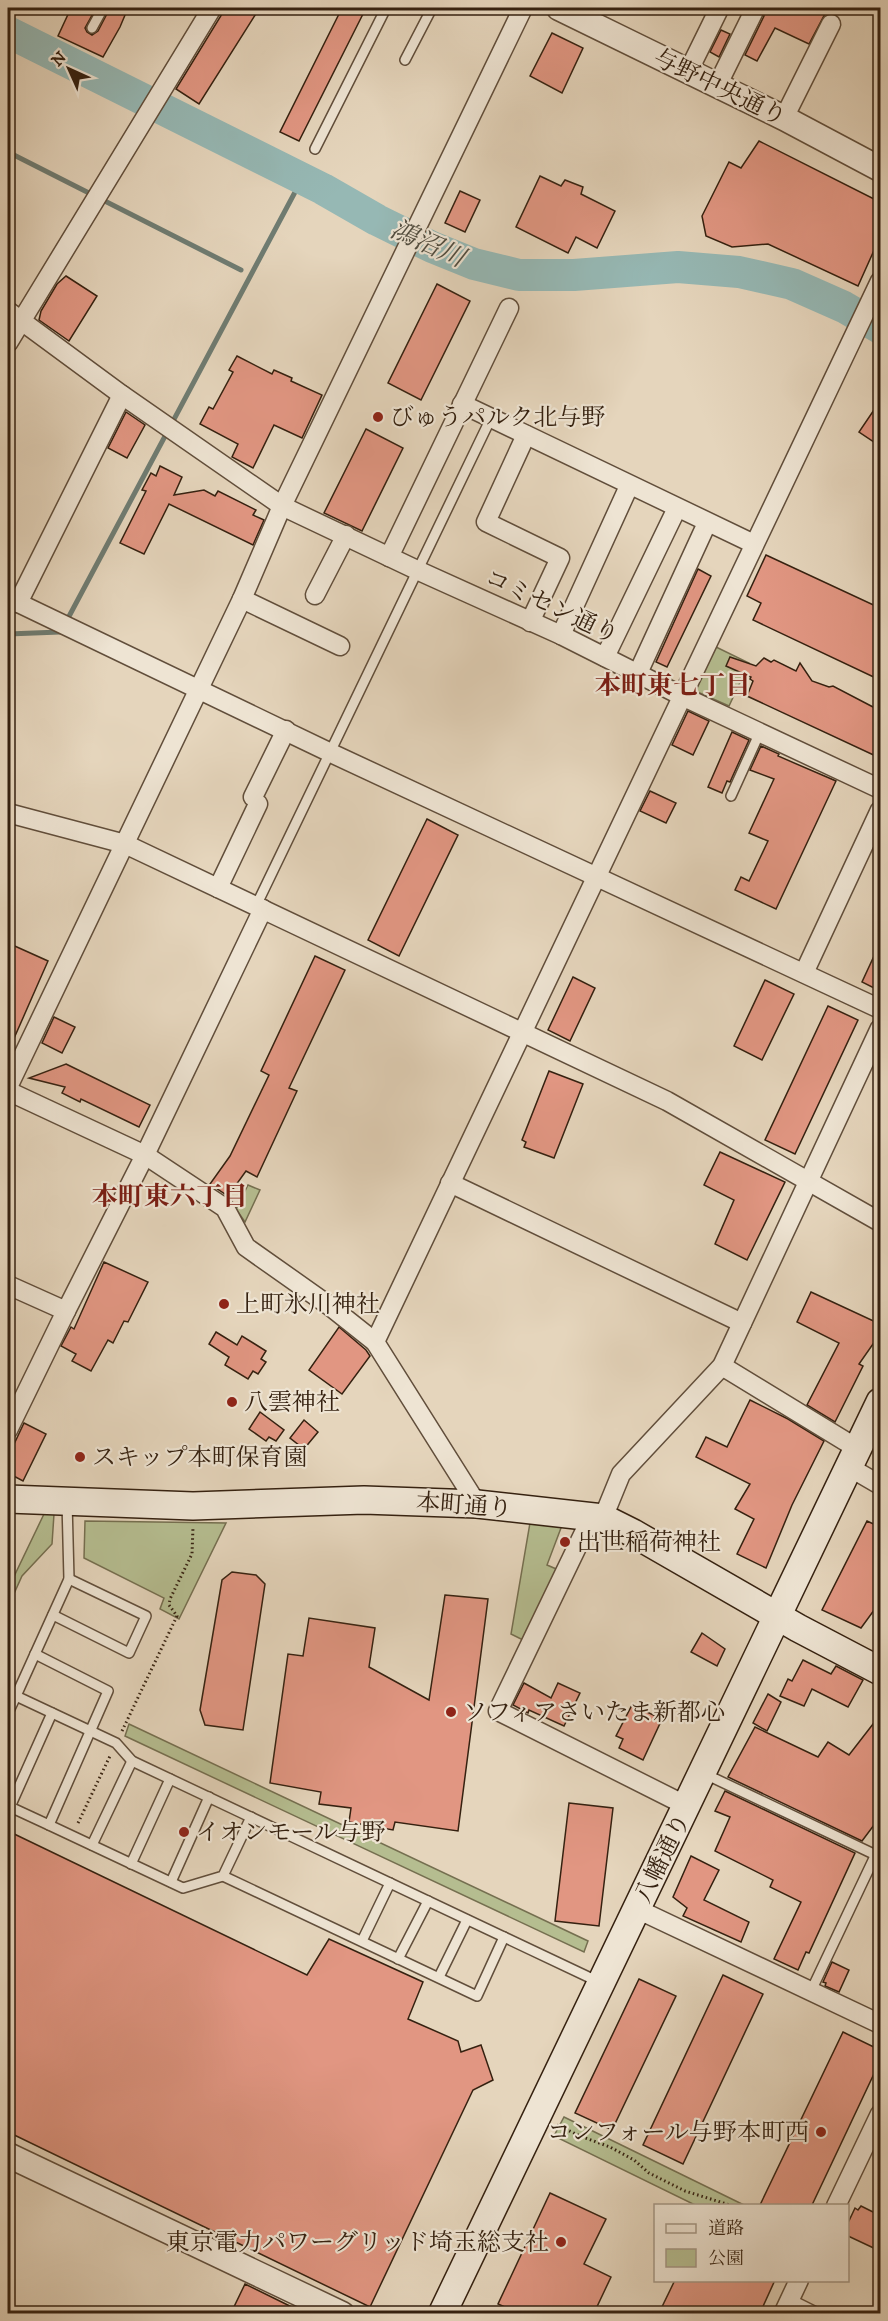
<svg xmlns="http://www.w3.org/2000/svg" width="888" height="2321" font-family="'IM FELL DW Pica','Noto Serif JP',serif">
<rect width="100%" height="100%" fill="#e5d5bc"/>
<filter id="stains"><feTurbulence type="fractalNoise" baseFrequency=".00333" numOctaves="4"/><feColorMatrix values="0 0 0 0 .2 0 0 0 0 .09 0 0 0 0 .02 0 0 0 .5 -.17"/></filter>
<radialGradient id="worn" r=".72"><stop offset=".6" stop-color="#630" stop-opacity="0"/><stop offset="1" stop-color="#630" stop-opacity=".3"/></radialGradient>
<!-- green -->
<g fill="#b5bd90" stroke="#756f50" stroke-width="1.5">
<polygon points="714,646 749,663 729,706 693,690"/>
<polygon points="248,1185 260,1190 245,1222 236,1209"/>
<polygon points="44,1514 54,1514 52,1544 22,1576 8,1607 8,1589"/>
<polygon points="531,1517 564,1520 547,1565 561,1571 527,1642 511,1634"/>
<polygon points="85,1521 226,1523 179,1619 160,1609 164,1598 84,1558"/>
<polygon points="129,1724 588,1941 584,1952 125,1736"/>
<polygon points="564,2117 744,2205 695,2205 554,2136"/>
</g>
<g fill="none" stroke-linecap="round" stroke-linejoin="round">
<!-- stream -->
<g stroke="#6f7c72" stroke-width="5">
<polyline points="8,152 241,270"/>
<polyline points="66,622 302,179"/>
<polyline points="8,634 60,632 62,630"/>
</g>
<!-- river -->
<polyline stroke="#96b8b4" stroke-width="32" points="8,32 323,189 377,220 432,247 474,264 519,275 574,275 678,267 739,272 792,284 844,307 880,328"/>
</g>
<!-- building -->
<g fill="#e19682" stroke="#352110" stroke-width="1.5">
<polygon points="71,8 96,8 85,28 87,32 92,35 98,31 110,8 128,8 120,27 103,57 58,36"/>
<polygon points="223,8 249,8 257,12 199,104 176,89 222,14"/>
<polygon points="342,8 366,8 299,141 280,132"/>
<polygon points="764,8 828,8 809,44 775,28 757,61 745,55 764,16"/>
<polygon points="721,30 730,34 719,57 710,52"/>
<polygon points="552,33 583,48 562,93 530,76"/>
<polygon points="759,141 880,202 880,237 858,286 768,244 732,247 706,236 702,216 729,162 741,168"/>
<polygon points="540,176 561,186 565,180 583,187 581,194 615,211 597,248 576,237 568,253 516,227"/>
<polygon points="460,191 480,200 465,232 445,223"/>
<polygon points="66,276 97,296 69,341 39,320 41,311 57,284"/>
<polygon points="437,284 470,301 421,400 388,383"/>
<polygon points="237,356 272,374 274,370 292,378 291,381 322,395 302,438 274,425 253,468 232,457 238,444 200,424 209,407 213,409 233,372 229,370"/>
<polygon points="880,401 880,446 859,432"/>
<polygon points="126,412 145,425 127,458 108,448"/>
<polygon points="366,429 403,448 362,531 324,513"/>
<polygon points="160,466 182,477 174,495 204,490 215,496 218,491 256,510 253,515 264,520 253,545 169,504 144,554 120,543 146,491 142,490 151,473 156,476"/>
<polygon points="766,555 880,608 880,680 753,620 761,603 747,596"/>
<polygon points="698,569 711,576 667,667 656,662"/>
<polygon points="730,657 756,666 764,658 771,662 774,660 796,671 800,663 812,681 829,687 833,686 873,707 880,712 880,758 747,696 753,681 750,679 751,677 726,666"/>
<polygon points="688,711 709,721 693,755 672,745"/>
<polygon points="732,732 749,740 730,782 727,781 722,793 708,787"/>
<polygon points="761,746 779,754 778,756 836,781 776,909 735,890 741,877 749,881 768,841 749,833 774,779 750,770"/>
<polygon points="650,791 676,803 666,823 640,811"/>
<polygon points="427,819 458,835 399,956 368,940"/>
<polygon points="8,943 48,961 8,1052"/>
<polygon points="880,943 880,991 862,982"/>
<polygon points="315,956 345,970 289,1088 297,1091 257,1177 246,1171 228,1196 210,1184 230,1156 269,1075 261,1071"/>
<polygon points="573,977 595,988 570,1041 548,1030"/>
<polygon points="765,980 794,994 762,1060 734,1046"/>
<polygon points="828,1006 858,1020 795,1154 765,1140"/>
<polygon points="54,1017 75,1027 62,1053 42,1043"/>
<polygon points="66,1064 150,1105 139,1127 81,1099 80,1102 62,1093 65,1087 29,1078"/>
<polygon points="549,1071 583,1084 554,1158 524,1147 526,1142 522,1140"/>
<polygon points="720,1152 785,1182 747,1260 715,1244 734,1200 704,1185"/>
<polygon points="104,1262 148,1282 128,1322 124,1321 113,1343 108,1340 91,1371 72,1361 76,1354 61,1346 71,1327 74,1329"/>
<polygon points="811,1292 880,1324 880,1334 859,1364 863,1366 835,1422 807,1405 839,1343 797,1322"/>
<polygon points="339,1327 366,1350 370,1356 342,1394 309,1370"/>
<polygon points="216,1332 237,1345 242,1336 266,1351 261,1359 266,1362 258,1374 253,1371 248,1379 225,1365 229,1357 209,1344"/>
<polygon points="750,1400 788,1419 824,1441 792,1505 766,1568 737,1554 754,1519 735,1509 750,1484 696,1457 706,1437 727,1447"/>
<polygon points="260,1412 284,1430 276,1441 269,1437 266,1441 249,1429"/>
<polygon points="304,1420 318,1432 304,1449 290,1438"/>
<polygon points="24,1423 46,1434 23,1481 8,1473 8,1457"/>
<polygon points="867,1521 880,1527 880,1602 861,1628 822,1610"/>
<polygon points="232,1572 256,1575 265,1584 243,1730 205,1725 200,1710 222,1580"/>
<polygon points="445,1595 488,1599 458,1831 395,1822 393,1830 349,1822 351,1808 319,1804 321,1792 270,1783 288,1654 303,1656 309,1618 375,1628 369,1667 429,1700"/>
<polygon points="702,1633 725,1649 717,1666 691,1652"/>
<polygon points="803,1660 831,1674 836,1666 863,1680 848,1707 812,1689 804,1706 780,1696 788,1679 792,1681"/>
<polygon points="524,1683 551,1698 558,1683 580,1693 564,1726 529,1710 528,1713 513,1705"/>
<polygon points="768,1694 781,1702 767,1731 753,1723"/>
<polygon points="632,1705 662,1719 643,1760 619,1748 623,1739 616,1736"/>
<polygon points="880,1715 880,1817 862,1841 728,1777 755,1727 818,1757 828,1742 849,1755"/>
<polygon points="725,1791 855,1853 809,1953 806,1952 798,1970 774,1959 801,1902 770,1887 773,1880 715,1851 730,1817 715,1811"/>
<polygon points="569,1803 613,1808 599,1926 555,1921"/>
<polygon points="8,1831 307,1975 329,1939 423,1982 408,2019 458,2041 461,2052 481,2045 493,2080 473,2090 370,2307 8,2132"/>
<polygon points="691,1856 719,1870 704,1900 749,1922 741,1942 683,1916 687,1908 673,1897"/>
<polygon points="832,1962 849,1970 839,1992 825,1986 826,1983 823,1982"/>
<polygon points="723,1975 763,1994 683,2164 643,2145"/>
<polygon points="639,1979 676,1996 612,2130 575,2113"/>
<polygon points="843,2032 880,2050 880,2061 812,2205 760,2205"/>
<polygon points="550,2193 606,2219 584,2264 611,2277 594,2313 518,2313 498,2304"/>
<polygon points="861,2206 875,2213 874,2218 880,2221 880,2251 848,2236 848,2223 855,2208 858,2210"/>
<polygon points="675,2280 775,2280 760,2313 659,2313"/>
<polygon points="245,2284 304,2313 231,2313"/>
</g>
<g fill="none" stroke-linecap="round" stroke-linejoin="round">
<defs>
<g id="service">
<polyline points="92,28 103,8"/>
<polyline points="405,60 432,8"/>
<polyline points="315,149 386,8"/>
<polyline points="731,796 760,732"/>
<polyline points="256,906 491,418"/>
<polyline points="67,1502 69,1579 16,1696 116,1743 132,1761 599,1982"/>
<polyline points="53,1615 129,1653 146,1616 69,1579"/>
<polyline points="8,1713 16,1696"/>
<polyline points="705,1774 880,1857"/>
<polyline points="8,1806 49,1825 108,1691 35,1654"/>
<polyline points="10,1807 52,1713"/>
<polyline points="49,1825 183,1888 223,1876 251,1817"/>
<polyline points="92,1845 132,1761"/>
<polyline points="131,1864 170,1779"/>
<polyline points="223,1876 477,1996 504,1937"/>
<polyline points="171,1882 209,1797"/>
<polyline points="362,1941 390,1883"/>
<polyline points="398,1959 428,1901"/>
<polyline points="439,1977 467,1920"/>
<polyline points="811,1991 876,1854"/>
<polyline points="790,2299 820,2314"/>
</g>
<g id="minor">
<polyline points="689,70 718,11"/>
<polyline points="718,84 754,11"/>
<polyline points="784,118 831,24"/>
<polyline points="8,311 122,395 282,506 419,571 561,635 684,697 880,789"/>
<polyline points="8,343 212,8"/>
<polyline points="462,404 754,544"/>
<polyline points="526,435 486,522 560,558 530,622"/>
<polyline points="389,557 509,308"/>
<polyline points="315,595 346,535"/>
<polyline points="8,598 331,753 880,1009"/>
<polyline points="242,599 340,646"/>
<polyline points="18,603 122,395"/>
<polyline points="561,635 629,486"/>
<polyline points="605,657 677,508"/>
<polyline points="638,673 707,523"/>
<polyline points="253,797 286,730"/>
<polyline points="8,813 125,844 667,1101 880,1222"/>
<polyline points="218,888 258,804"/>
<polyline points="804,973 880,810"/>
<polyline points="8,1087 242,599 282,506 523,8"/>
<polyline points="8,1091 145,1155 225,1208 246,1247 331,1307 375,1342 477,1504"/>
<polyline points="450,1183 742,1323"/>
<polyline points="8,1285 66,1311 145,1155 263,909"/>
<polyline points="375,1342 880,281"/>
<polyline points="722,1366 858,1449"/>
<polyline points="8,1430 66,1311"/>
<polyline points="849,1467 880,1485"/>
<polyline points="592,1516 498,1711 687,1806"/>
<polyline points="603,1518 621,1474 722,1366 880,1028"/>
<polyline points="637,1909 880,2024"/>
<polyline points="836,2206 880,2114"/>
<polyline points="783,2314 799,2280"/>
</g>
<g id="tertiary">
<polyline points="559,8 784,118 880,169"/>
<polyline points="8,2155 342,2314"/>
</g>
<g id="secondary">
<polyline points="8,1499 193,1506 364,1500 477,1504 603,1518 633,1533 798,1628 880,1671"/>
<polyline points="442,2314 880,1402"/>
</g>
</defs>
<!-- service casing -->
<use href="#service" stroke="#614e3b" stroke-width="12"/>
<!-- minor casing -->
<use href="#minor" stroke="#614e3b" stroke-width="21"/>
<!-- tertiary casing -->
<use href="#tertiary" stroke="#614e3b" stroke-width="27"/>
<!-- secondary casing -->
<use href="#secondary" stroke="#352110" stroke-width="30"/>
<!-- path -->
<g stroke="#352110" stroke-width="3" stroke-dasharray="1.5 3" stroke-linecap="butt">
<polyline points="122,1731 177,1616 169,1605 170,1599 192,1554 193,1527"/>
<polyline points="78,1823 110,1756"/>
<polyline points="557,2125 580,2136 610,2147 634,2160 649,2173 685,2191 733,2206"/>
</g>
<!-- service -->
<use href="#service" stroke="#eee4d3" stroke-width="9"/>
<!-- minor -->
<use href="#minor" stroke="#eee4d3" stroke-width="18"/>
<!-- tertiary -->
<use href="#tertiary" stroke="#eee4d3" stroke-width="24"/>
<!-- secondary -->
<use href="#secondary" stroke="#eee4d3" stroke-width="27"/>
</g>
<!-- markers -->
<g fill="#8f2418" stroke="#eee4d3" stroke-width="2">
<circle cx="378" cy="417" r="6"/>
<circle cx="224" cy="1304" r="6"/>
<circle cx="232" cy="1402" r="6"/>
<circle cx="80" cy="1457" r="6"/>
<circle cx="565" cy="1542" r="6"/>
<circle cx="451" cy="1712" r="6"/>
<circle cx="184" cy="1832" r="6"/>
<circle cx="821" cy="2132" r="6"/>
<circle cx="561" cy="2242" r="6"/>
</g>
<g text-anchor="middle" stroke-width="4.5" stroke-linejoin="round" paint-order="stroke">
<!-- street labels -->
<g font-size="24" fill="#352110" stroke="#eee4d3">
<text transform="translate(720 87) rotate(26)" y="8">与野中央通り</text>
<text transform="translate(552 606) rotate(25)" y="8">コミセン通り</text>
<text transform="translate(464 1505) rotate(4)" y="8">本町通り</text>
<text transform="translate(662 1858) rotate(-64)" y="8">八幡通り</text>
</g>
<!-- poi labels -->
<g font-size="24" fill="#352110" stroke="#eee4d3" text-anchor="start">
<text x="390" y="425">びゅうパルク北与野</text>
<text x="236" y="1312">上町氷川神社</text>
<text x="244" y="1410">八雲神社</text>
<text x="92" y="1465">スキップ本町保育園</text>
<text x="577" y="1550">出世稲荷神社</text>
<text x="463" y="1720">ソフィアさいたま新都心</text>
<text x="196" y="1840">イオンモール与野</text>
<text x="809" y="2140" text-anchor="end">コンフォール与野本町西</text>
<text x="549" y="2250" text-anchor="end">東京電力パワーグリッド埼玉総支社</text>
</g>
<!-- water labels -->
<g font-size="26" font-style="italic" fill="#524e41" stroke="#eee4d3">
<text transform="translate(428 243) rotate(24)" y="9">鴻沼川</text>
</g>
<!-- neighbourhood labels -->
<g font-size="26" font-weight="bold" fill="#7a1f14" stroke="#eee4d3">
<text x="673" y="694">本町東七丁目</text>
<text x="170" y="1205">本町東六丁目</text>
</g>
</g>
<!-- margin -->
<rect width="888" height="2321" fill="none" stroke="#e5d5bc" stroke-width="30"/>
<rect x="9" y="9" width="870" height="2303" fill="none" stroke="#352110" stroke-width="3"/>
<rect x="15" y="15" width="858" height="2291" fill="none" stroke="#352110" stroke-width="1.5"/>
<!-- legend -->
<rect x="654" y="2204" width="195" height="78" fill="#eee4d3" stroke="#a49685" stroke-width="1.5"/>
<rect x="666" y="2224" width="30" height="9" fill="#eee4d3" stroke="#a49685" stroke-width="1.5"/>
<text x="708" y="2234" font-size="18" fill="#352110">道路</text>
<rect x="666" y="2249" width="30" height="18" fill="#b5bd90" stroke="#a49685" stroke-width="1.5"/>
<text x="708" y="2264" font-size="18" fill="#352110">公園</text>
<!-- north arrow -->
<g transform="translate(69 69) rotate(315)" stroke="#eee4d3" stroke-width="4.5" paint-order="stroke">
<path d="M0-4.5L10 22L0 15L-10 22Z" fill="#352110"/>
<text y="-9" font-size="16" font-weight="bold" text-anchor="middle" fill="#352110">N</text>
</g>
<rect width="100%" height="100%" filter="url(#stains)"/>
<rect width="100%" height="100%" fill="url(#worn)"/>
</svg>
